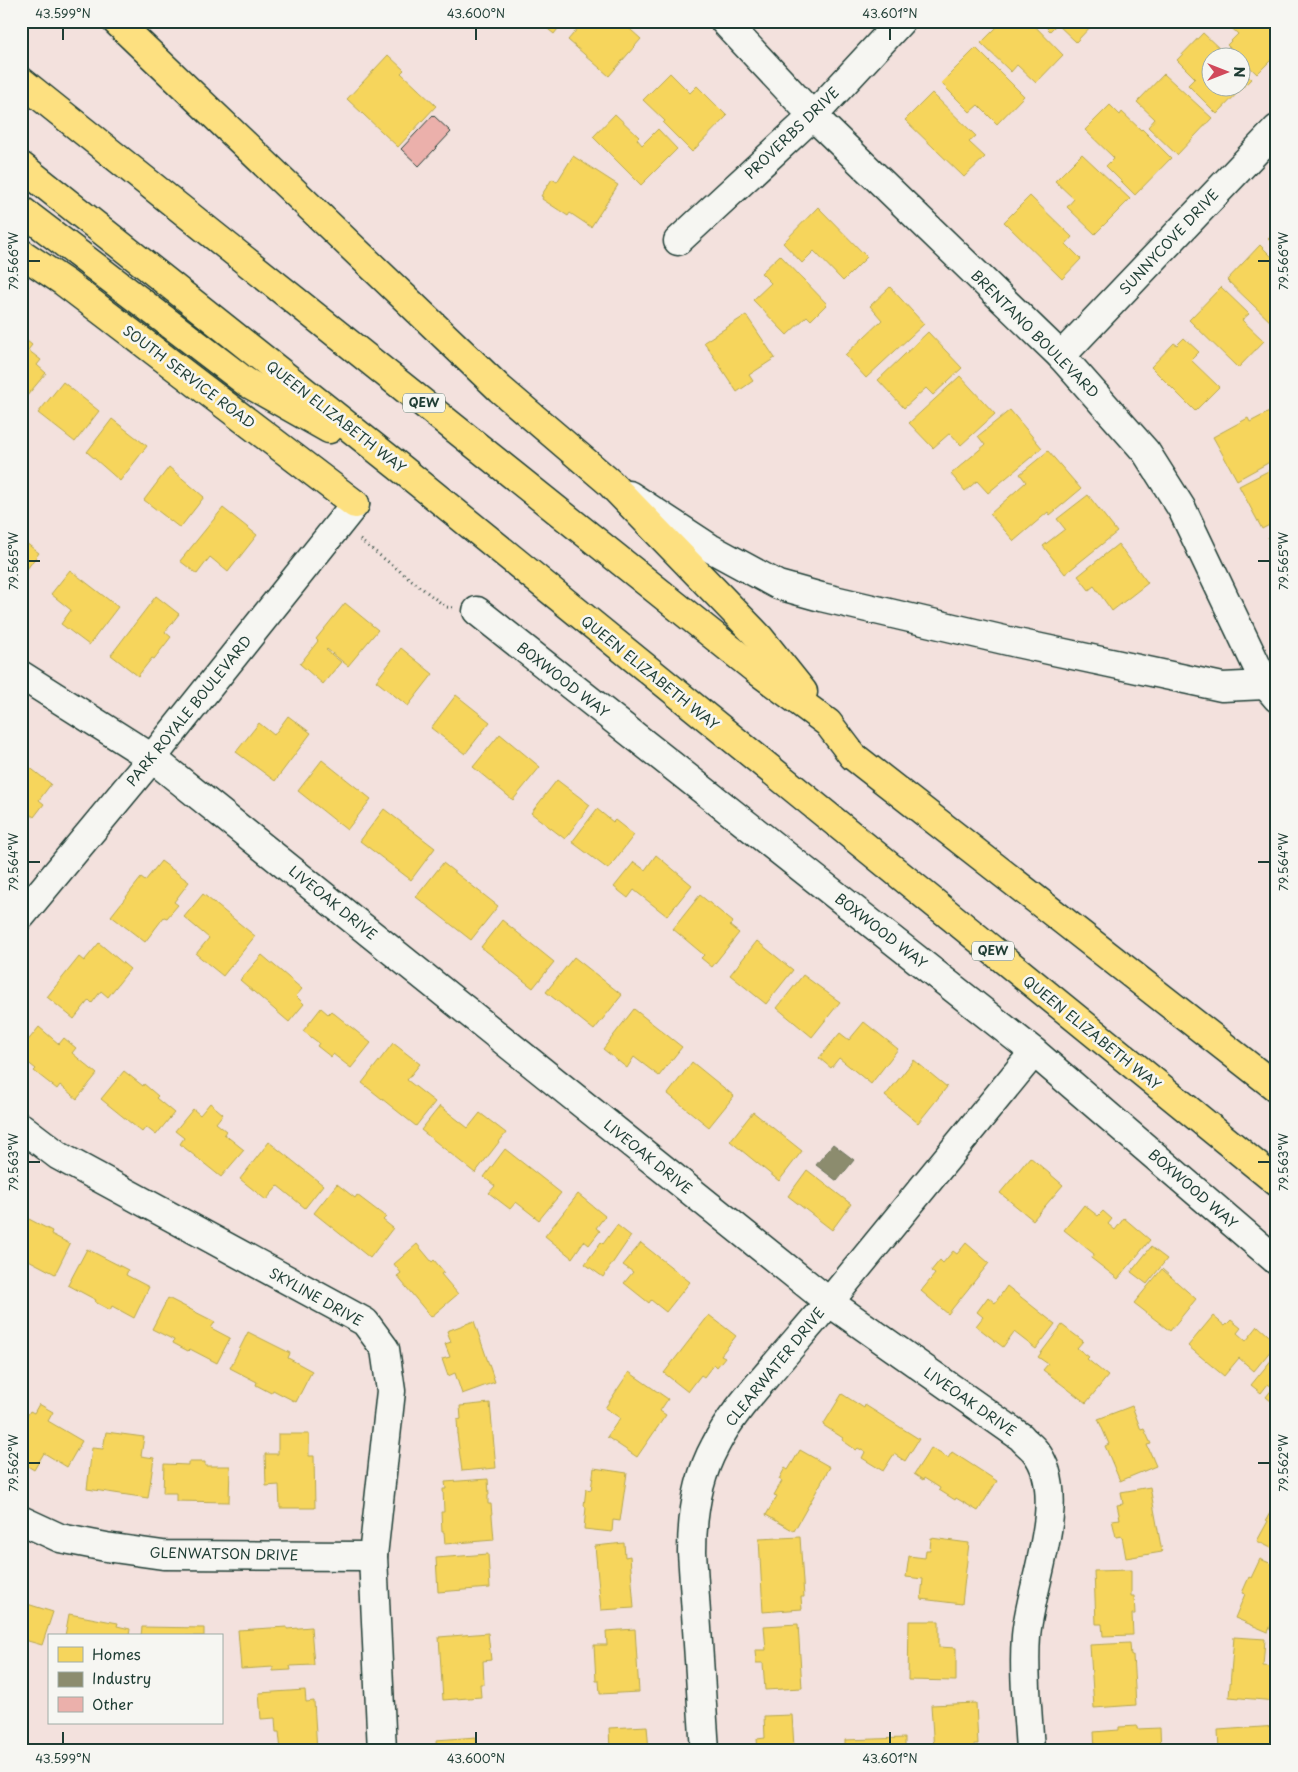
<svg xmlns="http://www.w3.org/2000/svg" width="1298" height="1772" font-family="'Playpen Sans',sans-serif">
<rect width="100%" height="100%" fill="#f3e1dd"/>
<filter id="ink" filterUnits="userSpaceOnUse"><feTurbulence type="fractalNoise" baseFrequency=".02" numOctaves="2"/><feDisplacementMap in="SourceGraphic" scale="10" xChannelSelector="R" yChannelSelector="G"/><feConvolveMatrix kernelMatrix="1 2 1 2 8 2 1 2 1" color-interpolation-filters="sRGB"/></filter>
<g filter="url(#ink)">
<!-- homes -->
<g fill="#f6d55c" stroke="#b6a750">
<polygon points="538,21 564,21 554,34"/>
<polygon points="584,21 621,21 641,39 609,76 568,40"/>
<polygon points="1003,21 1030,21 1063,55 1036,83 1017,65 1011,72 981,43"/>
<polygon points="1040,21 1096,21 1076,42 1057,24 1050,31"/>
<polygon points="1224,21 1274,21 1277,24 1277,54 1257,74 1227,45 1238,34"/>
<polygon points="1203,33 1222,51 1223,50 1230,58 1210,58 1210,88 1240,88 1240,68 1251,79 1217,114 1188,85 1195,78 1177,60"/>
<polygon points="976,48 1024,96 997,124 978,105 970,112 941,83"/>
<polygon points="388,55 404,70 401,73 436,106 398,147 347,99"/>
<polygon points="670,73 690,93 697,86 727,116 692,152 663,123 665,121 643,100"/>
<polygon points="1164,74 1212,118 1177,155 1148,127 1155,119 1137,102"/>
<polygon points="932,93 976,136 969,142 985,157 964,177 905,120"/>
<polygon points="1110,105 1120,115 1122,112 1141,130 1142,129 1171,158 1135,195 1106,166 1114,158 1085,130"/>
<polygon points="615,114 639,137 637,139 642,145 658,129 677,149 641,185 593,137"/>
<polygon points="1082,154 1130,199 1095,234 1067,207 1074,199 1055,181"/>
<polygon points="573,156 618,185 591,227 570,213 568,216 542,199 543,197 541,196 552,179 557,182"/>
<polygon points="1030,196 1072,237 1066,244 1081,259 1062,279 1004,222"/>
<polygon points="818,207 867,257 843,281 814,251 802,263 783,243"/>
<polygon points="1277,230 1277,247 1268,239"/>
<polygon points="1260,245 1277,262 1277,323 1275,326 1227,280"/>
<polygon points="780,255 827,304 811,320 807,316 787,335 753,300 771,283 761,273"/>
<polygon points="890,287 924,324 866,378 845,355 882,320 870,306"/>
<polygon points="1221,287 1249,314 1242,320 1264,341 1238,368 1189,320"/>
<polygon points="746,315 775,358 749,375 753,381 737,392 704,342"/>
<polygon points="928,332 962,368 933,395 926,388 904,408 878,380"/>
<polygon points="21,336 32,345 28,350 41,360 37,365 46,373 21,403"/>
<polygon points="1184,338 1199,352 1191,360 1219,387 1195,411 1151,367 1174,343 1177,345"/>
<polygon points="960,376 995,414 961,445 950,433 933,448 909,423"/>
<polygon points="63,382 99,411 75,442 38,413"/>
<polygon points="1010,410 1042,448 988,493 977,481 965,491 951,474 985,445 978,436"/>
<polygon points="1273,410 1277,418 1277,458 1237,480 1213,437 1248,418 1250,422"/>
<polygon points="112,419 147,446 120,481 87,452"/>
<polygon points="1048,451 1081,489 1050,515 1048,512 1014,541 990,514 1026,482 1020,474"/>
<polygon points="169,467 204,497 180,528 144,500"/>
<polygon points="1274,468 1277,473 1277,521 1262,529 1239,486"/>
<polygon points="1088,495 1117,532 1065,574 1043,546 1065,529 1057,519"/>
<polygon points="223,508 257,535 228,572 210,557 197,574 180,561"/>
<polygon points="1277,532 1277,554 1268,537"/>
<polygon points="21,539 39,553 21,577"/>
<polygon points="1118,544 1148,583 1112,611 1094,586 1089,590 1078,576"/>
<polygon points="70,570 118,607 89,645 61,624 71,610 51,594"/>
<polygon points="156,596 179,614 165,632 171,637 154,659 152,658 138,676 111,655"/>
<polygon points="345,603 378,630 348,666 327,649 326,650 341,662 323,684 300,664 318,641 316,639"/>
<polygon points="401,648 433,674 408,706 376,681"/>
<polygon points="456,695 490,722 465,754 431,728"/>
<polygon points="288,716 311,733 275,781 236,752 259,723 274,735"/>
<polygon points="500,734 540,767 513,800 473,767"/>
<polygon points="322,760 371,799 347,830 298,791"/>
<polygon points="24,763 51,784 39,800 44,804 34,817 28,813 21,823 21,766"/>
<polygon points="557,780 590,805 565,839 531,813"/>
<polygon points="384,809 435,848 411,880 360,841"/>
<polygon points="597,809 613,822 615,820 634,835 608,869 572,842"/>
<polygon points="656,855 692,885 667,916 634,890 628,898 614,887 634,862 645,870"/>
<polygon points="161,861 189,882 174,902 178,905 167,918 164,917 145,942 111,916 141,878 145,881"/>
<polygon points="443,863 498,906 471,940 416,897"/>
<polygon points="203,894 255,936 223,976 196,954 209,938 184,917"/>
<polygon points="700,895 733,922 730,926 739,933 712,967 701,958 704,955 673,929"/>
<polygon points="502,920 554,962 533,988 481,947"/>
<polygon points="757,941 793,970 766,1004 730,975"/>
<polygon points="99,943 130,969 108,997 101,991 92,1003 89,1000 74,1019 47,997 79,957 84,961"/>
<polygon points="262,955 302,989 296,996 304,1004 289,1022 240,980"/>
<polygon points="574,957 622,995 594,1030 546,992"/>
<polygon points="803,975 840,1002 812,1037 777,1008"/>
<polygon points="321,1008 328,1014 331,1011 371,1043 351,1068 333,1054 331,1057 317,1046 319,1043 303,1031"/>
<polygon points="634,1009 682,1047 659,1076 634,1057 627,1068 603,1049"/>
<polygon points="864,1022 898,1049 871,1084 839,1058 831,1068 819,1058 840,1033 849,1040"/>
<polygon points="39,1027 59,1044 64,1038 76,1048 72,1053 97,1074 77,1099 60,1085 57,1089 34,1071 36,1069 21,1057 21,1049"/>
<polygon points="393,1043 420,1064 407,1080 435,1102 416,1126 362,1083"/>
<polygon points="914,1060 947,1087 918,1123 885,1096"/>
<polygon points="692,1062 734,1096 709,1127 668,1094"/>
<polygon points="124,1071 143,1086 144,1084 158,1096 156,1098 174,1113 156,1135 146,1127 142,1132 101,1099"/>
<polygon points="210,1103 223,1114 216,1123 226,1131 224,1134 244,1150 221,1177 180,1144 184,1138 175,1131 193,1109 200,1115"/>
<polygon points="440,1106 468,1128 480,1113 506,1133 475,1173 421,1130"/>
<polygon points="753,1112 802,1151 779,1181 730,1141"/>
<polygon points="269,1142 323,1185 305,1208 278,1186 266,1200 240,1179"/>
<polygon points="505,1149 561,1193 539,1220 516,1202 510,1209 489,1193 495,1186 484,1177"/>
<polygon points="1030,1157 1063,1185 1033,1220 1000,1193"/>
<polygon points="807,1170 851,1204 832,1230 788,1196"/>
<polygon points="337,1184 355,1198 357,1195 386,1217 383,1220 393,1228 370,1258 314,1213"/>
<polygon points="578,1194 605,1216 596,1228 600,1231 589,1245 584,1241 572,1258 545,1236"/>
<polygon points="1084,1205 1098,1216 1103,1211 1112,1219 1108,1224 1115,1230 1124,1218 1150,1240 1118,1279 1091,1258 1094,1254 1064,1230"/>
<polygon points="25,1217 52,1231 51,1234 70,1244 55,1274 21,1256 21,1221 22,1222"/>
<polygon points="617,1225 631,1236 603,1277 585,1264 601,1242 603,1244"/>
<polygon points="641,1243 690,1282 666,1312 651,1300 649,1303 624,1283 633,1272 623,1265"/>
<polygon points="966,1243 989,1263 948,1314 921,1291 935,1274 931,1271 940,1260 943,1263 953,1251 957,1254"/>
<polygon points="417,1244 432,1262 434,1260 444,1272 441,1274 458,1294 431,1317 397,1276 401,1273 394,1264"/>
<polygon points="1151,1247 1167,1259 1147,1284 1131,1272"/>
<polygon points="87,1249 128,1270 126,1275 149,1287 134,1318 112,1306 110,1310 95,1302 96,1300 68,1285"/>
<polygon points="1162,1269 1196,1299 1170,1331 1134,1303"/>
<polygon points="1007,1286 1055,1324 1036,1349 1014,1332 1003,1347 976,1326 983,1317 977,1312 988,1297 995,1303"/>
<polygon points="168,1298 215,1322 211,1328 230,1338 217,1363 190,1349 188,1351 173,1343 174,1340 152,1329"/>
<polygon points="709,1315 736,1336 721,1355 725,1357 717,1367 714,1364 704,1377 701,1375 688,1392 664,1373"/>
<polygon points="1213,1316 1225,1326 1231,1320 1241,1328 1237,1333 1246,1341 1258,1326 1277,1343 1254,1371 1239,1358 1224,1376 1188,1346"/>
<polygon points="474,1321 495,1382 462,1394 455,1373 448,1376 442,1359 450,1357 445,1344 451,1342 447,1331"/>
<polygon points="1062,1325 1083,1341 1077,1348 1089,1357 1087,1359 1108,1376 1086,1403 1043,1370 1048,1364 1038,1357"/>
<polygon points="248,1332 290,1353 288,1358 312,1371 296,1402 273,1390 271,1393 256,1385 257,1382 230,1368"/>
<polygon points="1273,1358 1277,1361 1277,1406 1266,1397 1273,1388 1268,1384 1261,1393 1251,1385"/>
<polygon points="629,1372 668,1399 660,1411 666,1415 637,1457 607,1437 620,1418 605,1408"/>
<polygon points="842,1394 864,1408 865,1405 919,1439 905,1461 894,1454 883,1471 862,1458 865,1452 858,1448 856,1450 842,1440 843,1438 823,1425"/>
<polygon points="490,1403 496,1468 462,1471 457,1434 458,1434 457,1420 461,1419 460,1406"/>
<polygon points="39,1404 53,1412 48,1421 82,1441 67,1467 44,1453 34,1470 21,1462 21,1426 30,1411 34,1413"/>
<polygon points="1132,1406 1141,1430 1144,1429 1151,1444 1147,1445 1156,1466 1120,1481 1105,1446 1109,1444 1098,1419"/>
<polygon points="106,1432 144,1437 141,1456 154,1458 148,1498 87,1489 92,1448 103,1449"/>
<polygon points="278,1434 309,1434 309,1456 314,1456 315,1508 280,1508 279,1485 266,1486 265,1454 278,1454"/>
<polygon points="931,1448 948,1458 952,1452 997,1481 978,1511 956,1498 955,1500 939,1490 940,1488 924,1478 923,1480 914,1474"/>
<polygon points="800,1450 830,1467 794,1531 766,1515 777,1496 774,1495 782,1481 779,1479 785,1468 788,1470"/>
<polygon points="188,1462 205,1462 205,1466 230,1466 229,1502 176,1501 176,1493 163,1493 164,1464 188,1465"/>
<polygon points="594,1468 627,1473 620,1521 613,1520 612,1532 584,1529 586,1507 584,1506 586,1489 591,1490"/>
<polygon points="488,1479 489,1495 488,1495 488,1504 491,1504 494,1540 445,1544 444,1532 442,1532 441,1512 444,1512 443,1489 446,1489 445,1482"/>
<polygon points="1150,1487 1162,1552 1126,1558 1122,1536 1116,1537 1112,1520 1120,1519 1117,1505 1123,1504 1121,1492"/>
<polygon points="1275,1504 1277,1505 1277,1551 1257,1541 1268,1521 1266,1520"/>
<polygon points="800,1537 804,1597 801,1597 802,1609 763,1612 759,1539"/>
<polygon points="931,1538 969,1543 962,1604 921,1599 923,1579 906,1577 909,1556 925,1558 926,1550 930,1550"/>
<polygon points="624,1543 625,1557 630,1556 634,1608 601,1610 595,1546"/>
<polygon points="488,1554 490,1588 438,1592 436,1558"/>
<polygon points="1260,1559 1277,1566 1277,1611 1268,1632 1235,1618 1245,1594 1242,1593 1249,1577 1251,1578"/>
<polygon points="1131,1570 1131,1596 1134,1596 1135,1614 1132,1614 1133,1635 1103,1636 1102,1624 1096,1624 1094,1571"/>
<polygon points="21,1602 53,1612 42,1645 21,1639"/>
<polygon points="69,1614 118,1623 117,1626 130,1629 129,1636 65,1636"/>
<polygon points="909,1621 939,1621 939,1647 956,1648 956,1681 908,1680"/>
<polygon points="798,1624 802,1688 765,1690 763,1663 756,1663 755,1650 766,1650 764,1626"/>
<polygon points="142,1627 204,1628 204,1636 141,1636"/>
<polygon points="287,1627 287,1629 311,1627 314,1665 290,1666 291,1670 273,1671 273,1667 241,1669 238,1630"/>
<polygon points="635,1629 639,1692 600,1694 599,1681 596,1681 594,1645 607,1645 606,1631"/>
<polygon points="488,1633 491,1660 483,1661 484,1684 480,1684 481,1697 443,1700 439,1637"/>
<polygon points="1234,1637 1265,1639 1263,1666 1277,1667 1276,1701 1229,1697"/>
<polygon points="1130,1643 1131,1656 1133,1655 1136,1705 1094,1708 1090,1645"/>
<polygon points="305,1690 306,1702 314,1701 317,1751 281,1751 279,1732 276,1732 275,1718 261,1719 259,1693"/>
<polygon points="976,1703 978,1744 974,1744 974,1751 934,1751 931,1705"/>
<polygon points="792,1715 794,1747 797,1747 797,1751 758,1751 757,1739 765,1738 764,1716"/>
<polygon points="647,1726 649,1751 610,1751 609,1728"/>
<polygon points="1137,1726 1137,1729 1160,1728 1161,1751 1095,1751 1094,1732 1119,1730 1119,1727"/>
<polygon points="1277,1726 1277,1751 1219,1751 1218,1730"/>
<polygon points="476,1737 477,1751 437,1751 436,1740"/>
<polygon points="905,1738 905,1751 845,1751 845,1740"/>
</g>
<!-- industry -->
<polygon fill="#8c8c6e" stroke="#6b745d" points="833,1144 854,1160 837,1181 816,1165"/>
<!-- building -->
<polygon fill="#ebb0ab" stroke="#1f3d34" points="433,115 451,132 419,166 401,149"/>
<g fill="none" stroke-linecap="round" stroke-linejoin="round">
<defs>
<g id="minor">
<polyline points="724,21 813,116 1061,356 1146,452 1182,509 1266,685 1277,698"/>
<polyline points="678,241 813,116 901,21"/>
<polyline points="1061,356 1277,129"/>
<polyline points="629,495 710,548 778,585 821,597 1017,643 1222,687 1266,685"/>
<polyline points="477,611 1034,1052 1277,1261"/>
<path d="M21,675L152,758L829,1302L1021,1437C1025,1442 1031,1446 1035,1451C1071,1495 1030,1585 1026,1636C1023,1674 1028,1713 1030,1751"/>
<polyline points="21,916 152,758 355,504"/>
<polyline points="21,1127 59,1156 365,1322 385,1349 391,1391 373,1556 382,1751"/>
<polyline points="21,1520 60,1538 106,1547 163,1555 373,1556"/>
<path d="M705,1751L692,1552C692,1515 697,1479 715,1446C728,1420 747,1398 766,1376C787,1351 809,1326 830,1301C898,1218 966,1135 1034,1052"/>
</g>
<polyline id="major" points="21,253 64,282 355,504"/>
<g id="highway">
<polyline points="116,21 500,389 609,482 759,637 803,692"/>
<polyline points="21,81 759,672 828,723 853,756 1277,1088"/>
<polyline points="21,166 403,470 1277,1182"/>
<polyline points="21,210 246,382 329,429"/>
</g>
</defs>
<!-- minor casing -->
<use href="#minor" stroke="#1f3d34" stroke-width="31"/>
<!-- major casing -->
<use href="#major" stroke="#1f3d34" stroke-width="31"/>
<!-- highway casing -->
<use href="#highway" stroke="#1f3d34" stroke-width="31"/>
<!-- path -->
<polyline stroke="#1f3d34" stroke-width="3" stroke-dasharray="1 4" stroke-linecap="butt" points="360,540 446,607 453,608"/>
<!-- minor -->
<use href="#minor" stroke="#f6f6f2" stroke-width="28"/>
<!-- major -->
<use href="#major" stroke="#fde080" stroke-width="28"/>
<!-- highway -->
<use href="#highway" stroke="#fde080" stroke-width="28"/>
</g>
</g>
<!-- ticks -->
<path fill="none" stroke="#1f3d34" stroke-width="2" d="M63,28V40M476,28V40M890,28V40M28,261H40M1258,261H1270M28,561H40M1258,561H1270M28,862H40M1258,862H1270M28,1162H40M1258,1162H1270M28,1463H40M1258,1463H1270M63,1732V1744M476,1732V1744M890,1732V1744"/>
<g text-anchor="middle" stroke-width="5" stroke-linejoin="round" paint-order="stroke">
<!-- shield labels -->
<g fill="#f6f6f2" stroke="#60746d" stroke-width="1">
<rect x="403" y="393.5" width="42" height="19" rx="4"/>
<rect x="972" y="941.5" width="42" height="19" rx="4"/>
</g>
<g font-size="12" font-weight="bold" fill="#1f3d34">
<text x="424" y="407">QEW</text>
<text x="993" y="955">QEW</text>
</g>
<!-- street labels -->
<g font-size="14" fill="#1f3d34" stroke="#f6f6f2">
<text transform="translate(792 133) rotate(-44)" y="5">PROVERBS DRIVE</text>
<text transform="translate(1169 242) rotate(-47)" y="5">SUNNYCOVE DRIVE</text>
<text transform="translate(1035 334) rotate(45)" y="5">BRENTANO BOULEVARD</text>
<text transform="translate(189 377) rotate(37)" y="5">SOUTH SERVICE ROAD</text>
<text transform="translate(336 417) rotate(38)" y="5">QUEEN ELIZABETH WAY</text>
<text transform="translate(650 673) rotate(39)" y="5">QUEEN ELIZABETH WAY</text>
<text transform="translate(563 680) rotate(38)" y="5">BOXWOOD WAY</text>
<text transform="translate(189 711) rotate(-51)" y="5">PARK ROYALE BOULEVARD</text>
<text transform="translate(333 903) rotate(39)" y="5">LIVEOAK DRIVE</text>
<text transform="translate(881 931) rotate(38)" y="5">BOXWOOD WAY</text>
<text transform="translate(1092 1033) rotate(39)" y="5">QUEEN ELIZABETH WAY</text>
<text transform="translate(648 1157) rotate(39)" y="5">LIVEOAK DRIVE</text>
<text transform="translate(1193 1189) rotate(41)" y="5">BOXWOOD WAY</text>
<text transform="translate(316 1297) rotate(29)" y="5">SKYLINE DRIVE</text>
<text transform="translate(775 1367) rotate(-51)" y="5">CLEARWATER DRIVE</text>
<text transform="translate(970 1402) rotate(35)" y="5">LIVEOAK DRIVE</text>
<text transform="translate(224 1554) rotate(1)" y="5">GLENWATSON DRIVE</text>
</g>
</g>
<!-- margin -->
<rect width="1298" height="1772" fill="none" stroke="#f6f6f2" stroke-width="55"/>
<!-- legend -->
<rect x="48" y="1634" width="175" height="90" fill="#f6f6f2" stroke="#a0aca6"/>
<rect x="58" y="1647" width="25" height="15" fill="#f6d55c" stroke="#a0aca6"/>
<text x="92" y="1660" font-size="15" fill="#1f3d34">Homes</text>
<rect x="58" y="1672" width="25" height="15" fill="#8c8c6e" stroke="#a0aca6"/>
<text x="92" y="1684" font-size="15" fill="#1f3d34">Industry</text>
<rect x="58" y="1697" width="25" height="15" fill="#ebb0ab" stroke="#a0aca6"/>
<text x="92" y="1710" font-size="15" fill="#1f3d34">Other</text>
<!-- north arrow -->
<g transform="translate(1226 72) rotate(90)"><circle r="24" fill="#f6f6f2" stroke="#a0aca6"/>
<path d="M0-4L9 19L0 12L-9 19Z" fill="#d1495b"/>
<text y="-8" font-size="14" font-weight="bold" text-anchor="middle" fill="#1f3d34">N</text>
</g>
<rect x="28" y="28" width="1242" height="1716" fill="none" stroke="#1f3d34" stroke-width="2"/>
<g font-size="12" text-anchor="middle" fill="#1f3d34">
<text x="63" y="18">43.599°N</text>
<text x="476" y="18">43.600°N</text>
<text x="890" y="18">43.601°N</text>
<text transform="translate(1284 261) rotate(-90)" y="4">79.566°W</text>
<text transform="translate(14 261) rotate(-90)" y="4">79.566°W</text>
<text transform="translate(1284 561) rotate(-90)" y="4">79.565°W</text>
<text transform="translate(14 561) rotate(-90)" y="4">79.565°W</text>
<text transform="translate(1284 862) rotate(-90)" y="4">79.564°W</text>
<text transform="translate(14 862) rotate(-90)" y="4">79.564°W</text>
<text transform="translate(1284 1162) rotate(-90)" y="4">79.563°W</text>
<text transform="translate(14 1162) rotate(-90)" y="4">79.563°W</text>
<text transform="translate(1284 1463) rotate(-90)" y="4">79.562°W</text>
<text transform="translate(14 1463) rotate(-90)" y="4">79.562°W</text>
<text x="63" y="1763">43.599°N</text>
<text x="476" y="1763">43.600°N</text>
<text x="890" y="1763">43.601°N</text>
</g>
</svg>
